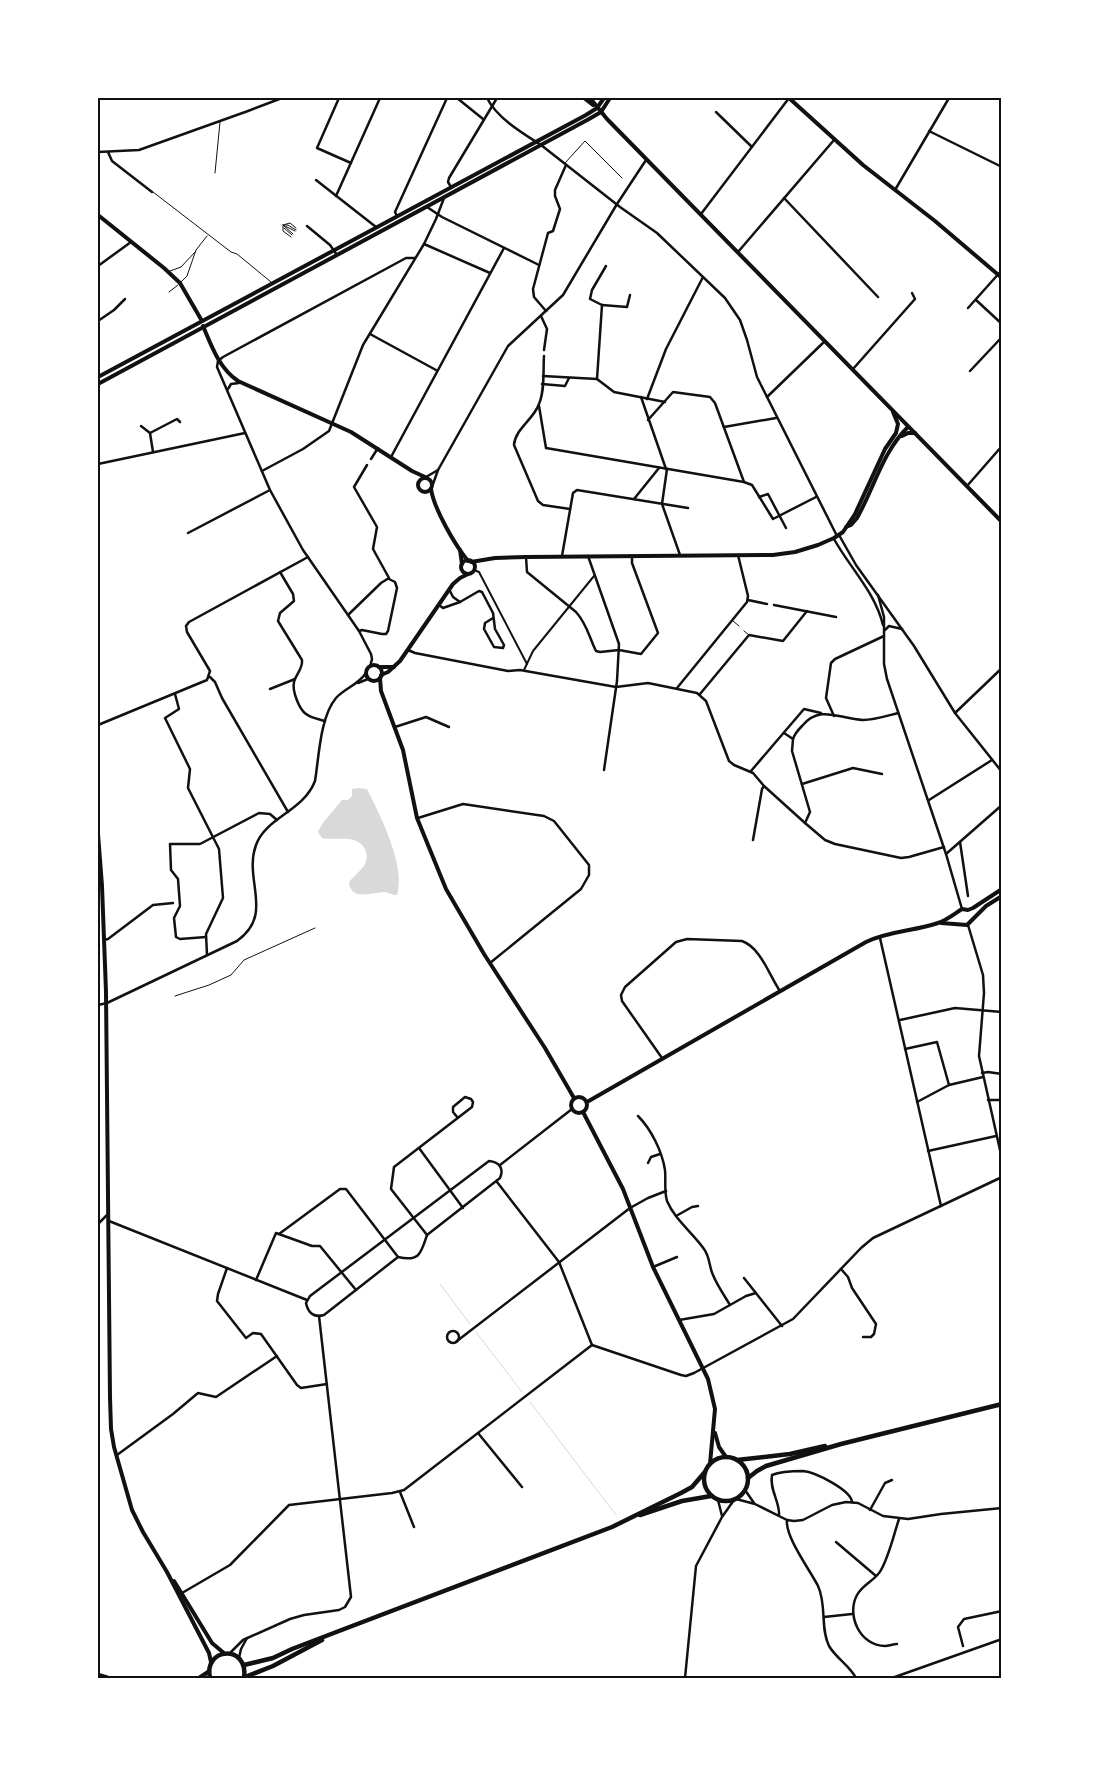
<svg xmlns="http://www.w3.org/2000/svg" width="1099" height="1776" font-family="'Noto Sans',sans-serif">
<rect width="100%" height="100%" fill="#fff"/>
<!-- water -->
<path fill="#d9d9d9" d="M358,788L367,789C380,815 406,866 397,895C392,895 390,893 385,892C372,892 351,902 349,882C354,876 362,870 365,864C367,860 367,856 366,852C360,833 337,841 322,838L318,832L322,824L342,800H348L352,796V789Z"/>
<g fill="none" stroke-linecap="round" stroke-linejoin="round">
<!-- stream -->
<g stroke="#d9d9d9" stroke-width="1">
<polyline points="440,1284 470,1324"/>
<polyline points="476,1332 522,1392"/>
<polyline points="530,1402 616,1515"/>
</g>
<!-- service -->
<g stroke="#111" stroke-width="1">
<polyline points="565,163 585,141 622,178"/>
<polyline points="215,173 220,122"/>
<polyline points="153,192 231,252 237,254 271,282"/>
<polyline points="283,225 290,223 296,228"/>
<polyline points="283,225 295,231"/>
<polyline points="283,225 293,234"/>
<polyline points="286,225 288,225 296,230"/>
<polyline points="283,226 283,231 291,237"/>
<polyline points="284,228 292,235"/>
<polyline points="170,271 181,267 196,251"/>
<polyline points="181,282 187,276 196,250 207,236"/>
<polyline points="169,292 178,285"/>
<polyline points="733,621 739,626"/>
<polyline points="744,631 749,635"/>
<polyline points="175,996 209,985 231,975 244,960 315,928"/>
</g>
<!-- pedestrian -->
<g stroke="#111" stroke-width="2">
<polyline points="474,570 479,572 527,664"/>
<polyline points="524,670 533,651 594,576"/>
</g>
<!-- minor -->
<g stroke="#111" stroke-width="2.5">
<polyline points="339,98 317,148 351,163"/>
<polyline points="457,98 483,119"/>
<path d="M487,98C497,118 522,133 541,145L620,207L657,233L725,298L740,320L747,340L757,377L837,536"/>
<polyline points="716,112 752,147"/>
<polyline points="929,131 1002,167"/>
<polyline points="98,152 139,150 248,111 282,98"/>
<polyline points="108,152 112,161 152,192"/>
<polyline points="316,180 376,227"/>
<polyline points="451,187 448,182 449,178 497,98"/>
<polyline points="895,190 949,98"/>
<polyline points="336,196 380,98"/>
<polyline points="784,198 878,297"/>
<polyline points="427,207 442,217 539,265"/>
<polyline points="701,214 789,98"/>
<polyline points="397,216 395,212 447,98"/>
<polyline points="307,226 330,245 337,255"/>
<polyline points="424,244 490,273"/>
<polyline points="738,252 834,140"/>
<polyline points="98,266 131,242"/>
<polyline points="606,266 592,290 590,299 602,305 627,307 630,295"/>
<polyline points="976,300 1002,324"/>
<polyline points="968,308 1002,270"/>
<polyline points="546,311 534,297 533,289 548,233 553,231 560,209 555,196 555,190 566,165"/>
<polyline points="541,316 547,329 544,350"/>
<polyline points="98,321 114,310 125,299"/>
<polyline points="370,334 436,370"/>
<path d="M544,356C543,371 545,390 539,404C534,419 515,429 514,445L538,501L543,505L570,509"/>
<polyline points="853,369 915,299 912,293"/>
<polyline points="970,371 1002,337"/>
<polyline points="543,376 597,379 614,392 665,402"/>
<polyline points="597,379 602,305"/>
<polyline points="542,384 565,386 569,378"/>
<polyline points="228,389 231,384 239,383"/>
<polyline points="641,397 666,469"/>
<polyline points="767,397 825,341"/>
<polyline points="647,399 666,349 703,277"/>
<polyline points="539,406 546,448 744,482 752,485 773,519 816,497"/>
<polyline points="648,420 673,392 710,397 715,403 744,482"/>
<polyline points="141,426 150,433"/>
<polyline points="724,427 776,418"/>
<polyline points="153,452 150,433 177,419 180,422"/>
<polyline points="391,457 504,248"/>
<polyline points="371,459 378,448"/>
<polyline points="98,464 245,433"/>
<polyline points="667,469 662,504 680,555"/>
<polyline points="262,471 303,449 329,431 363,345 424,244 436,219 444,198"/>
<polyline points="426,477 438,470"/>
<polyline points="433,484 438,470 508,346 563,295 617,204 646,160"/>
<polyline points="967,486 1002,446"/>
<polyline points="759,497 768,494 786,528"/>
<polyline points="634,499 659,468"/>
<polyline points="188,533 270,490"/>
<polyline points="839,535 856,565 914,646 955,713 1002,772"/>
<path d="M834,539C850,568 875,592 883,625"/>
<polyline points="562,556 573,493 577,490 688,508"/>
<polyline points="588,556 619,644 617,681 604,770"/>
<path d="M526,557L527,572L576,612C587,624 589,637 596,651L600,652L619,650L641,654L658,633L632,563V556"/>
<path d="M280,572L293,594L294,601L280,613L278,621L302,660C303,669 296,674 294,682C292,691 299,709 306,714C311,718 319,719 325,721"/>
<polyline points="449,589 453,597 460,602 479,591 482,592 493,613 495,629 504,645 503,648 494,647 484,629 485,623 493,618"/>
<polyline points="878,595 884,617 884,664 887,679 946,854 962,909"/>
<polyline points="748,600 767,604"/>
<polyline points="439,605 443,608 460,602"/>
<polyline points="774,605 836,617"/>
<polyline points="348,615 381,583 389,578 373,549 377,527 354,487 367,465"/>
<polyline points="885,630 889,626 902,629"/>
<polyline points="359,631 362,630 382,634 386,634 388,631 397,588 395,582 389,579"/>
<polyline points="408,650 415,653 508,671 520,670 616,687 648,683 697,693 706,701 729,761 734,765 753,773 764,786 805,823"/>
<polyline points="370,667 372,659 371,654 359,631 303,550 270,490 217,367 218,361 223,357 406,258 415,258"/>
<polyline points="210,677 215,682 222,698 288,812"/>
<polyline points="358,683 368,679"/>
<polyline points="677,688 747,602 748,596 738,555"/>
<polyline points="270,689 295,679"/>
<polyline points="175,694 179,709 165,718 190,769 188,788 219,849 223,898 206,934 207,955"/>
<polyline points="700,694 749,635 783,641 807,611"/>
<polyline points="955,713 1002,668"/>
<polyline points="834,716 826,698 831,663 835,659 884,636"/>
<polyline points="98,725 207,680 210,671 187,632 186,626 189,622 308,557"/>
<polyline points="395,727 426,717 449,727"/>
<path d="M784,733L793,739C795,733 798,730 802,726C820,704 839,719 863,720C875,720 886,716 898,713"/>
<polyline points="793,739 792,751 810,812 805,823 825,840 835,844 901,858 909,857 944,847"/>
<polyline points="751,771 804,709 821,713"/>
<polyline points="802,784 853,768 882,774"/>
<polyline points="929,800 992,760"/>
<polyline points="418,818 463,804 544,816 554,821 589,865 589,875 581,889 490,963"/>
<polyline points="753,840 762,789 764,786"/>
<polyline points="960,842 968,896"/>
<polyline points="946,854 1002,805"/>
<polyline points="968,925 983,975 984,993 979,1056 1002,1159"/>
<polyline points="206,937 180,939 176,937 174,918 180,906 178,879 171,870 170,844 200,844 259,813 270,814 277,820"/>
<polyline points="880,938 941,1206"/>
<polyline points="104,940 108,939 153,905 173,903"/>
<path d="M98,1005L107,1003L237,941C275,914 243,880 256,845C266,817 303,812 315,781C319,757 320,717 336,698C345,688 358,685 366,673"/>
<polyline points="900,1020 955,1008 1002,1012"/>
<polyline points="905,1049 937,1042 949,1085"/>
<path d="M662,1058L622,1001L621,995L625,987L676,942L687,939L742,941C761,948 769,975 780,991"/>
<polyline points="982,1073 988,1072 1002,1074"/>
<polyline points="988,1100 1002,1100"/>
<polyline points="917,1102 949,1085 983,1077"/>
<path d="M638,1116C651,1129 662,1151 665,1170C666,1180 664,1191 667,1201C675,1220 693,1233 704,1249C710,1257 709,1267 713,1275C717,1285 724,1295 730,1305"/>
<polyline points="419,1148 463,1208"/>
<polyline points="928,1151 996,1136"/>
<path d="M489,1161C500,1162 504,1169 500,1178L427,1235C421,1253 420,1262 398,1257L324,1315C314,1318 308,1313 306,1303L310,1296Z"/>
<polyline points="648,1163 651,1157 660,1154"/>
<polyline points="500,1165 572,1109"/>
<polyline points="497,1182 559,1262 592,1345"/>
<polyline points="676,1216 692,1207 698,1206"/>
<polyline points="109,1221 307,1300"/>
<polyline points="98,1224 107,1215"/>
<polyline points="279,1234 340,1189 346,1189 398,1257"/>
<polyline points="427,1235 391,1189 394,1167 472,1107 473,1102 471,1099 465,1097 453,1107 453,1112 458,1118"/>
<polyline points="653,1267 677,1257"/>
<polyline points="227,1268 218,1294 217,1301 246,1338 253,1333 261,1334 297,1385 301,1388 327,1384"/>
<polyline points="841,1269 848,1277 852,1288 876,1324 874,1334 871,1337 863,1337"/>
<polyline points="744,1278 782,1326"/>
<polyline points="256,1280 276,1233 312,1246 320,1246 356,1290"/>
<polyline points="679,1320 714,1314 746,1296 756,1293"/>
<circle cx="453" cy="1337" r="6"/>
<polyline points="457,1341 630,1208 648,1198 666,1191"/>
<polyline points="592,1345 681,1375 686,1376 694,1373 793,1319 861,1248 873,1238 1002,1177"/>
<polyline points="478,1433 522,1487"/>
<polyline points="117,1455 173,1414 198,1393 216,1397 277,1356"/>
<polyline points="745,1490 754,1503"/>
<polyline points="400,1492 414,1527"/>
<polyline points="736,1499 755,1504 787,1520 794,1521 803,1520 832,1505 846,1502 858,1503 883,1516 908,1519 941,1514 1002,1508"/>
<polyline points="718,1500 722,1516"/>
<polyline points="870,1510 885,1483 892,1480"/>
<path d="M779,1515C780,1502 769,1489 772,1475C779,1472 795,1471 803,1471C815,1472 851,1490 852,1502"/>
<path d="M787,1520C785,1537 810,1570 818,1586C827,1605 820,1628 829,1646C836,1658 850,1666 856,1678"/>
<polyline points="836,1542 876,1576"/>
<polyline points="182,1593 230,1565 289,1505 392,1493 404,1490 592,1345"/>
<polyline points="824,1617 852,1614"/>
<path d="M897,1644C893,1644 889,1646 885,1646C860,1646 846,1615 857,1595C863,1584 876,1580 881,1570C889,1556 894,1534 899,1519"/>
<polyline points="963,1646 958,1627 964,1619 1002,1611"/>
<polyline points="230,1653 243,1640 290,1619 304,1615 339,1610 345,1607 351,1597 319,1316"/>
<polyline points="239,1658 241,1649 247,1638"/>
<polyline points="685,1678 696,1566 722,1517 734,1500"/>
<polyline points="892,1678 1002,1639"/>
</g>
<!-- tertiary -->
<g stroke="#111" stroke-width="4">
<polyline points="789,98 863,165 935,221 1002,278"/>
<path d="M203,326C212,347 219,368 238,381L351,432L412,471L425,477"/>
<polyline points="902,436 908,433 915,433"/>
<circle cx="425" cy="485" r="7"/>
<path d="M431,489C434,509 455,545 468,561"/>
<path d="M846,527L851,525L857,518C874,488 883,451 908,427"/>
<polyline points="460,550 462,564"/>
<circle cx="468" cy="567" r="7"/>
<polyline points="471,562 495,558 526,557 773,555 795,552 818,545 834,538 843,532 855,514 885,449 896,433 898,424 893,412"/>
<circle cx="374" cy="673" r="8"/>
<polyline points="379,667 394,667"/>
<polyline points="381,675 388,672 400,661 453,584 460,578 468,574"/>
<polyline points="380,678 381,691 403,750 417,818 446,889 484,954 545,1048 574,1098"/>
<polyline points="941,923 967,925 986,906 1002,896"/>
<circle cx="579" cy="1105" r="8"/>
<path d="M587,1102L866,942C889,931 915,931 938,923C947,920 954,914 962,909L968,910L973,908L1002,889"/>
<polyline points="583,1112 623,1189 653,1267 708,1379 715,1409 710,1464"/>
<polyline points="715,1433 719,1447 726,1457"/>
</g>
<!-- secondary -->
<g stroke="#111" stroke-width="4">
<polyline points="584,98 593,105"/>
<polyline points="590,98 607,119 1002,522"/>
<polyline points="98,215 164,268 180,283 202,321"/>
<polyline points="98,377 586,115 597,108 604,98"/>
<polyline points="98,384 589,119 601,112 610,98"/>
<polyline points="98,834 102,886 106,992 110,1397 111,1429 114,1447 132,1510 143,1532 167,1572 209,1653 211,1662"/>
<polyline points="174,1581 212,1643 225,1654"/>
</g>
<!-- primary -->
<g stroke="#111" stroke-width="4.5">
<circle cx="726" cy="1479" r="22"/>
<polyline points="737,1460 790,1454 825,1446"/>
<polyline points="748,1478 757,1471 766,1466 841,1444 1002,1404"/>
<polyline points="640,1515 682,1501 711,1496"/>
<polyline points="244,1665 273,1658 292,1649 339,1631 612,1527 681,1493 692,1487 704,1473"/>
<polyline points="98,1675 108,1678"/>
<polyline points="245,1677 273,1666 322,1640"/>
<polyline points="199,1678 208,1672"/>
<path d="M210,1678C203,1647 249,1644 244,1678"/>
</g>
<!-- rail -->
<polyline stroke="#707070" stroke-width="1" points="98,99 101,98"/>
</g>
<!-- border -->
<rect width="1099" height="1776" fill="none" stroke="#ffffff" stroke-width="198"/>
<rect x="99" y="99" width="901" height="1578" fill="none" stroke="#111" stroke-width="2"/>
</svg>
